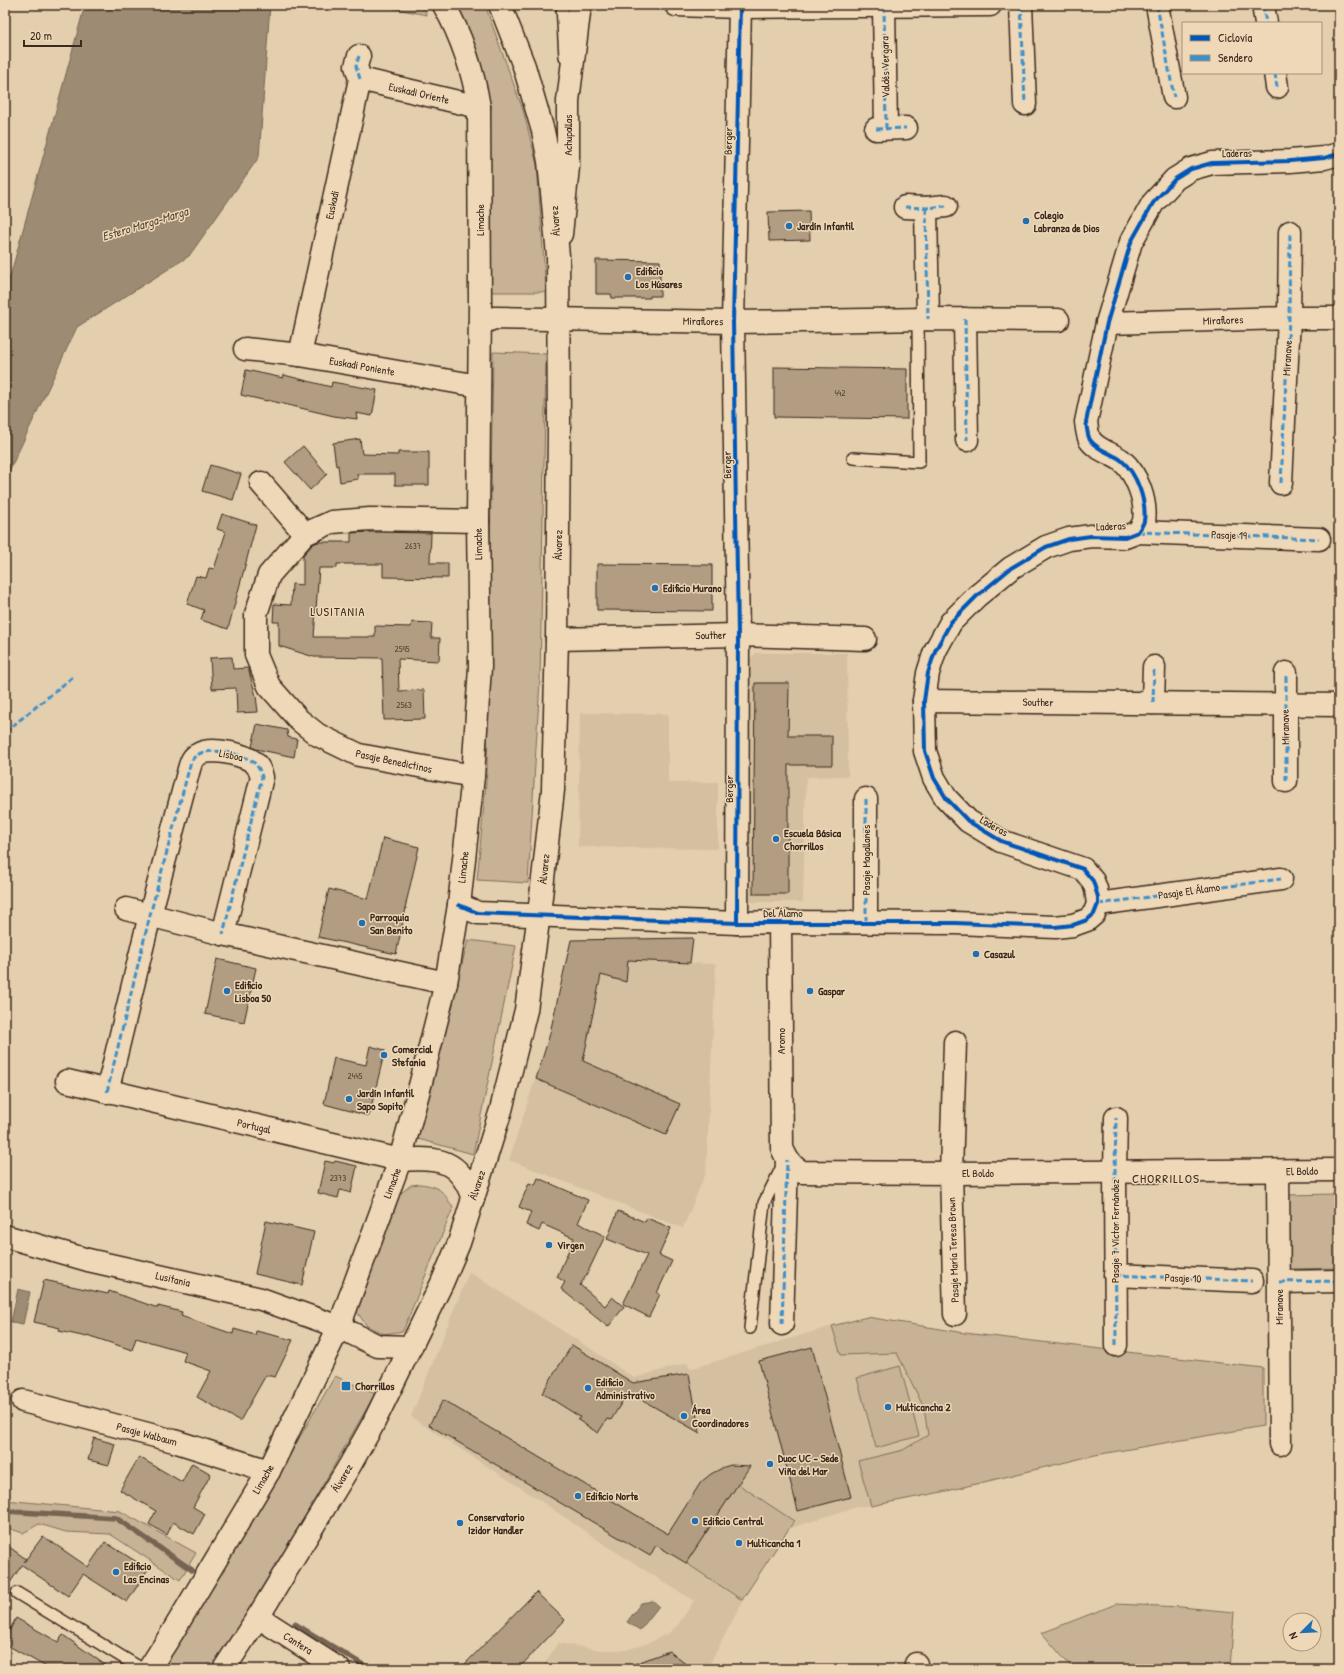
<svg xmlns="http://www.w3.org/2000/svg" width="1344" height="1674" font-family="'Patrick Hand',sans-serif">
<rect width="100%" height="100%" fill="#e3ceae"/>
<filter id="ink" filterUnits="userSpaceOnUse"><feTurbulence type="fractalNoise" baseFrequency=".025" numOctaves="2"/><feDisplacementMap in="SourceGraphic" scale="8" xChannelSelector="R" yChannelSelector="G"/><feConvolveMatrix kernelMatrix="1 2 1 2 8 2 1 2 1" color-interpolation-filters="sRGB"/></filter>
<g filter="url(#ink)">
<!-- built -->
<g fill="#d4bfa1">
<polygon points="756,653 847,653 848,776 806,777 803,902 748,902 749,660"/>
<polygon points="580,713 668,714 668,783 718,782 718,849 578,847"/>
<polygon points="693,938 690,963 716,964 706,1172 683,1228 509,1160 549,1037 571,940"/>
<polygon points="469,1272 582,1343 634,1378 687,1363 690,1369 832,1326 867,1317 965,1333 1263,1368 1263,1426 1095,1455 947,1491 905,1500 852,1508 788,1529 748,1591 707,1669 541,1669 558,1643 601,1650 626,1650 649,1643 669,1633 678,1625 694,1601 605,1545 541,1501 411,1417"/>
</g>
<!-- green -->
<g fill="#c7b296" stroke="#816e5a">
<polygon points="377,5 422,5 427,15"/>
<polygon points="456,5 485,5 523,110 537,165 546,292 490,292 489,103"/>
<polygon points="493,352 546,354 540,680 528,883 477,880 487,772"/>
<polygon points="468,940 516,946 473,1154 418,1139"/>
<path d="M420,1184C440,1186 443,1191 453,1208L403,1331L384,1334L367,1326L357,1312L400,1194L411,1185Z"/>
<polygon points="1339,1194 1339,1268 1286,1269 1284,1195"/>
<polygon points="867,1317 965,1333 1263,1368 1263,1426 1095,1455 947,1491 871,1506 858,1461 903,1450 928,1435 924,1408 897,1353 841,1355 832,1326"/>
<polygon points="900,1366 919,1436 876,1448 857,1378"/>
<polygon points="335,1376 375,1394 253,1607 213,1669 160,1669 217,1581"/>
<polygon points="738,1484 794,1521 742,1600 686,1563"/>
<polygon points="5,1500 120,1511 196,1553 180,1580 110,1534 66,1532 39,1524 23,1533 5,1527"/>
<polygon points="1116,1604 1181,1607 1234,1612 1230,1669 1073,1669 1042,1633"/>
</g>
<!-- water -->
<g fill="#9d8b73" stroke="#766451">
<polygon points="85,5 270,5 259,157 189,256 77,327 5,480 5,295"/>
<polygon points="18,1289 30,1292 23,1324 11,1322"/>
<polygon points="653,1601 659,1606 640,1630 627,1622 641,1603"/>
</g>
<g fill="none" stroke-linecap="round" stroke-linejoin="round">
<!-- stream -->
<g stroke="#766451" stroke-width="5.5">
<polyline points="5,1511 116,1518 192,1570"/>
<polyline points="295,1624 370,1669"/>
</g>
</g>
<!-- building -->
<g fill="#b29d83" stroke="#3b2a1e">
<polygon points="809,211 810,240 769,241 768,212"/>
<polygon points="596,260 660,261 660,296 650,296 650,298 612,298 611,294 596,294"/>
<polygon points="774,367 907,369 907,419 774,417"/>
<polygon points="246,370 283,378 284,375 331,387 332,382 377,390 372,416 356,413 357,419 334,416 267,400 267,401 241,395"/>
<polygon points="360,439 362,454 398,455 398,452 429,452 429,485 395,485 395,474 357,474 358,479 340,482 338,465 336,466 333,443"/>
<polygon points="303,446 327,474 310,490 285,462"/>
<polygon points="210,465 241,474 233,500 202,491"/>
<polygon points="222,514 256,525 228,629 201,620 204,610 187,604 196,576 206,578 209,568 214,569 226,532 217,529"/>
<polygon points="370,532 431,533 430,563 448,563 448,578 383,577 383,564 337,564 337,568 319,568 314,637 375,637 375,626 411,627 412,622 432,623 431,638 440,638 439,661 398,659 399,691 424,690 425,719 384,720 382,658 314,657 279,646 279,622 273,622 274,604 291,605 292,584 303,585 303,555 313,544 318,542 351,542 351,533"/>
<polygon points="597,564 712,565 712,611 597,610"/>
<polygon points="232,657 233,669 248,668 256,696 258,712 237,713 236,688 212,689 210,658"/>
<polygon points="755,683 789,683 788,736 832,736 832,765 788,765 788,894 753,894"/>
<polygon points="257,724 287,730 288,737 297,739 294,757 256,749 252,747"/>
<polygon points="383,838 419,847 405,908 406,908 396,954 318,937 329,889 368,899"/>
<polygon points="693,938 690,963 628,960 626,982 601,975 583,1061 680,1104 666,1135 536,1079 549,1037 571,940"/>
<polygon points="217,959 256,968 244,1022 205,1014"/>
<polygon points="370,1046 385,1050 369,1116 324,1104 334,1058 366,1065"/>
<polygon points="325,1161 334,1163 335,1161 357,1166 351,1193 340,1190 338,1198 318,1193"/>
<polygon points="538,1178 588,1200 578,1223 605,1236 586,1276 580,1285 605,1306 612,1297 624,1307 608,1327 561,1289 565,1282 557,1277 574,1238 542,1224 539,1231 526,1225 531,1212 519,1207 529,1183 535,1185"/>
<polygon points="618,1211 645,1222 647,1218 671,1228 659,1255 672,1261 657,1293 660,1294 649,1317 623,1304 647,1255 607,1239"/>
<polygon points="266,1221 314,1232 302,1285 255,1274"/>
<polygon points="44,1280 108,1294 109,1291 158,1308 158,1306 182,1312 181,1316 233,1334 234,1329 255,1335 256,1331 293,1340 275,1377 266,1375 240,1421 197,1397 211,1371 183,1361 186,1352 136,1338 132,1350 87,1335 87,1337 59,1331 60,1328 34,1322"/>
<polygon points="572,1345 633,1383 689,1374 700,1433 628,1392 611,1420 607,1419 598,1433 578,1420 580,1417 542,1393"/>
<polygon points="812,1347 851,1497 798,1511 759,1361"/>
<polygon points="443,1400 668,1534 701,1482 711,1474 724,1467 731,1465 750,1466 686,1563 656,1545 650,1556 429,1425"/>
<polygon points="94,1438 115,1444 109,1465 88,1460"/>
<polygon points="139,1457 182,1482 192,1463 211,1474 193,1507 205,1514 194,1534 173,1522 167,1535 149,1524 156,1511 120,1490"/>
<polygon points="43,1536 88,1567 105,1542 148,1569 127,1602 83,1574 68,1596 22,1565 5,1590 5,1544 26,1559 24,1562"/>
<polygon points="536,1592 565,1620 518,1669 460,1669"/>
<polygon points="16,1618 58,1642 63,1635 111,1669 50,1669 5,1644 5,1639"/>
<polygon points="669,1651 692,1669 624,1669 624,1668"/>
</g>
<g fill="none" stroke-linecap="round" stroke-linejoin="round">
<defs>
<g id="service">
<polyline points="562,5 565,57"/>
<polyline points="853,458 919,462 918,319"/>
<polyline points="750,1328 764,1203 782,1167"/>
<polyline points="17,1593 142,1669"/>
</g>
<g id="minor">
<polyline points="676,5 740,7 990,5"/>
<polyline points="1021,5 1025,104"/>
<polyline points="1157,5 1174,97"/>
<polyline points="1263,5 1266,23"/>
<polyline points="884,6 886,128"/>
<polyline points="1275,73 1277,87"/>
<polyline points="360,79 479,107"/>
<polyline points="876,129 906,128"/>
<polyline points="905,207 926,208 946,206"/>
<polyline points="926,208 928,319"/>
<polyline points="965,319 967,440"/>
<polyline points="1107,323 1289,318 1339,318"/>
<polyline points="480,324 494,318 733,322 928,319 1058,320"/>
<polyline points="245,349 300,355 479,386"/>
<polyline points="300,355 360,79 356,66 359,56"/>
<polyline points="261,483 305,534"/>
<polyline points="1281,483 1289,318 1290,232"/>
<polyline points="1138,532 1319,539"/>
<polyline points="557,639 738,635 865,639"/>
<polyline points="924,701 1339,705"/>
<polyline points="1153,703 1154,667"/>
<polyline points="473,776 359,755 318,735 299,720 269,686 256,655 256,614 269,575 305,534 332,522 370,519 478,521"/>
<polyline points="1286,781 1286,673"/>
<polyline points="1098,904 1281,879"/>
<polyline points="126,909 223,934 446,983"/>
<path d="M780,922L955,923L1055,927L1073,925L1087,920L1094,914L1098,904L1096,889L1093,881L1083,869L1001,841L968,821L946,798L934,778L925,751L924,701L928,673L935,651L951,622L977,596L1011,568L1046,547L1069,539L1091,536L1125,537L1138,532C1140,529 1143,525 1144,521C1147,502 1137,473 1121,460C1111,453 1097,450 1090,440C1087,434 1087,428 1086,422L1107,323L1131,242L1153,203L1175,179L1191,169L1212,163L1290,161L1324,158L1339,154"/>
<polyline points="866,922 866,799"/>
<polyline points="737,923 738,635 733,322 740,7"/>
<polyline points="67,1081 400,1160"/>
<path d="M107,1092L150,915L189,769C191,762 192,757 199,754C210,747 250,754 257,766C260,769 261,774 262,777L223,934"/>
<polyline points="1278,1171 1280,1444"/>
<polyline points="1115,1275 1252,1281"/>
<polyline points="1279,1282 1339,1281"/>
<polyline points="955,1314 951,1173 955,1042"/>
<polyline points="782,1324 787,1160"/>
<polyline points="1116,1345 1115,1172 1116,1118"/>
<polyline points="23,1401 174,1441 269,1471"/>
<polyline points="258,1617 339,1669"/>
<polyline points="916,1669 916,1664"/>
</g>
<g id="tertiary">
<polyline points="561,234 568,167 568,101 580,5"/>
<path d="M459,905L478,913L737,923L780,922L782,1148C787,1160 791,1166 802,1172L951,1173L1339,1170"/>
<polyline points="5,1236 88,1260 261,1299 339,1327"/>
</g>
<g id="primary">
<path d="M400,1160C438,1157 460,1159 473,1199"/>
<polyline points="339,1327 378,1346 411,1347"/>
<path d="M149,1669L172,1633L269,1471L339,1327L400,1160L421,1082L446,983L459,905L473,776L480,667L478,521L480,305L479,107C473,71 462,37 444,5"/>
<polyline points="224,1669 258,1617 350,1465 372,1426 442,1283 459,1243 501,1110 526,1010 539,914 553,790 557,639 559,425 558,256 549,161 543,131 524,66 500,5"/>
</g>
</defs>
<!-- service casing -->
<use href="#service" stroke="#3b2a1e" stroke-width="14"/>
<!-- minor casing -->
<use href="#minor" stroke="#3b2a1e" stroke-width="25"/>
<!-- tertiary casing -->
<use href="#tertiary" stroke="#3b2a1e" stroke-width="25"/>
<!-- primary casing -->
<use href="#primary" stroke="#3b2a1e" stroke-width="25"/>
<!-- service -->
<use href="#service" stroke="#eed8b7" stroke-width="11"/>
<!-- minor -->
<use href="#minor" stroke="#eed8b7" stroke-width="22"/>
<!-- tertiary -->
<use href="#tertiary" stroke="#eed8b7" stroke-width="22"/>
<!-- primary -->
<use href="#primary" stroke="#eed8b7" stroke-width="22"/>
<!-- quiet -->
<g stroke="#3e90ca" stroke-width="3" stroke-dasharray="6 3" stroke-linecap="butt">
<polyline points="1021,5 1025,104"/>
<polyline points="1157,5 1174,97"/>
<polyline points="1263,5 1266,23"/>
<polyline points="884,6 886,128"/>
<polyline points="359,56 356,66 360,79"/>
<polyline points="1275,73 1277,87"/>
<polyline points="876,129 906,128"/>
<polyline points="905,207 926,208 946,206"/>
<polyline points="926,208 928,319"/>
<polyline points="965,319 967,440"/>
<polyline points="1281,483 1289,318 1290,232"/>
<polyline points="1138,532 1319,539"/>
<polyline points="1153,703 1154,667"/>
<polyline points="5,732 74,676"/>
<polyline points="1286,781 1286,673"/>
<polyline points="1098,904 1281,879"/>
<polyline points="866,922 866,799"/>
<path d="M107,1092L150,915L189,769C191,762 192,757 199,754C210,747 250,754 257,766C260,769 261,774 262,777L223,934"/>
<polyline points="1115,1275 1252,1281"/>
<polyline points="1279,1282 1339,1281"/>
<polyline points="782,1324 787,1160"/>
<polyline points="1116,1345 1115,1172 1116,1118"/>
</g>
<defs>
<g id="cycleway">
<path d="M459,905L478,913L737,923H955L1055,927L1073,925L1087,920L1094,914L1098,904V897L1093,881L1083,869L1001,841L968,821L946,798L934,778L925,751L924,701L928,673L935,651L951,622L977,596L1011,568L1046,547L1069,539L1091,536L1125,537L1138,532C1140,529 1143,525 1144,521C1147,502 1137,473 1121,460C1111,453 1097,450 1090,440C1087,434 1087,428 1086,422L1107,323L1131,242L1153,203L1175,179L1191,169L1212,163L1290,161L1324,158L1339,154"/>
<polyline points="737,923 738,635 733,322 740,7"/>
</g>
</defs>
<!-- cycleway casing -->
<use href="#cycleway" stroke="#eed8b7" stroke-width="6"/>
<!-- cycleway -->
<use href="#cycleway" stroke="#0057b8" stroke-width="4"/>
</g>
</g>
<!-- markers -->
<g fill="#1f6fb2" stroke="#eed8b7" stroke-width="1.5">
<circle cx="1026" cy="221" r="4"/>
<circle cx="789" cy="226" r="4"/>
<circle cx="628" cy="277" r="4"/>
<circle cx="655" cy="588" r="4"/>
<circle cx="776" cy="839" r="4"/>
<circle cx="362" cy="923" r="4"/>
<circle cx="976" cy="954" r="4"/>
<circle cx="227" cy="991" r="4"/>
<circle cx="810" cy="991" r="4"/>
<circle cx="384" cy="1055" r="4"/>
<circle cx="349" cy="1099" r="4"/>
<circle cx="549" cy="1245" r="4"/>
<rect x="341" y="1381" width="10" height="10" rx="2"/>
<circle cx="588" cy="1388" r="4"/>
<circle cx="888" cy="1407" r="4"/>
<circle cx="684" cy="1416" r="4"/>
<circle cx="770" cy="1464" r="4"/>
<circle cx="578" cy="1496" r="4"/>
<circle cx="695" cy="1521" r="4"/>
<circle cx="460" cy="1523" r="4"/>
<circle cx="739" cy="1543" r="4"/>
<circle cx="116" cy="1572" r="4"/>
</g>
<g text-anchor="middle" stroke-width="3" stroke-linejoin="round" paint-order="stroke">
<!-- number labels -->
<g font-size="9" fill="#594737">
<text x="840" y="396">442</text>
<text x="413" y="549">2637</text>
<text x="402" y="652">2595</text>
<text x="404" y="708">2563</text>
<text x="355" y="1079">2445</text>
<text x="338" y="1181">2373</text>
</g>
<!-- street labels -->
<g font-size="11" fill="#3b2a1e" stroke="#eed8b7">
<text transform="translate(885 67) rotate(-91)" y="4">Valdés Vergara</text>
<text transform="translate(419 93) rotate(13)" y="4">Euskadi Oriente</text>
<text transform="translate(568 135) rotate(-90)" y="4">Achupallas</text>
<text transform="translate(728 141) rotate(-89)" y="4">Berger</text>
<text transform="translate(1237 153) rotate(-1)" y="4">Laderas</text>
<text transform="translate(332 205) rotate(-78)" y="4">Euskadi</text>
<text transform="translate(480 220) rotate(-90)" y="4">Limache</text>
<text transform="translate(555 221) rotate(-94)" y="4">Álvarez</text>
<text transform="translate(1223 320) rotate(-2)" y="4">Miraflores</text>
<text transform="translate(703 321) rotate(1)" y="4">Miraflores</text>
<text transform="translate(1287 358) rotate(-87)" y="4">Miranave</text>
<text transform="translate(362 366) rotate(10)" y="4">Euskadi Poniente</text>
<text transform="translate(727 465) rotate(-91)" y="4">Berger</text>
<text transform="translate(1111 526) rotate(-2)" y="4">Laderas</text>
<text transform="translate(1229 535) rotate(2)" y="4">Pasaje 19</text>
<text transform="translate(478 544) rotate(-91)" y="4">Limache</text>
<text transform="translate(558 545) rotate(-89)" y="4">Álvarez</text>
<text transform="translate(711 635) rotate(-1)" y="4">Souther</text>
<text transform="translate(1038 702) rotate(1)" y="4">Souther</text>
<text transform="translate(1285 727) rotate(-91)" y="4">Miranave</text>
<text transform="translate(231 755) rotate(12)" y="4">Lisboa</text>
<text transform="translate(394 761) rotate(12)" y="4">Pasaje Benedictinos</text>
<text transform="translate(729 789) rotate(-90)" y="4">Berger</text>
<text transform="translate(994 826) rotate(29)" y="4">Laderas</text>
<text transform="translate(866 860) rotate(-90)" y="4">Pasaje Magallanes</text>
<text transform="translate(463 867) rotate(-84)" y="4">Limache</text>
<text transform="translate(544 869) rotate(-84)" y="4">Álvarez</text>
<text transform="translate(1189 891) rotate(-8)" y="4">Pasaje El Álamo</text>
<text x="783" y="917">Del Álamo</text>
<text transform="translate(781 1041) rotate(-90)" y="4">Aromo</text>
<text transform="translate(254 1126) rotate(13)" y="4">Portugal</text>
<text transform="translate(1302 1171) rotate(-1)" y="4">El Boldo</text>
<text x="978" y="1177">El Boldo</text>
<text transform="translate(392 1183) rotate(-70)" y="4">Limache</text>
<text transform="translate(477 1185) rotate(-72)" y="4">Álvarez</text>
<text transform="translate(1115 1231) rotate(-90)" y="4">Pasaje 7 Víctor Fernández</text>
<text transform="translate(953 1250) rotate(-92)" y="4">Pasaje María Teresa Brown</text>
<text transform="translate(1183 1278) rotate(2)" y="4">Pasaje 10</text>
<text transform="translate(173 1279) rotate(13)" y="4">Lusitania</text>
<text transform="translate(1279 1307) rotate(-90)" y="4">Miranave</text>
<text transform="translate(147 1434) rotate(15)" y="4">Pasaje Walbaum</text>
<text transform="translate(342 1478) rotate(-59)" y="4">Álvarez</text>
<text transform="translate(263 1479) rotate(-60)" y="4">Limache</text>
<text transform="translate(298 1643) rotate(32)" y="4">Cantera</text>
</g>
<!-- poi labels -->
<g font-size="11" font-weight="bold" fill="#3b2a1e" stroke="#eed8b7" text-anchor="start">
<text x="1034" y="219">Colegio<tspan x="1034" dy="13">Labranza de Dios</tspan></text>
<text x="797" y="230">Jardín Infantil</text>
<text x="636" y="275">Edificio<tspan x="636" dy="13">Los Húsares</tspan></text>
<text x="663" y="592">Edificio Murano</text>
<text x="784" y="837">Escuela Básica<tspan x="784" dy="13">Chorrillos</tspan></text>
<text x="370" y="921">Parroquia<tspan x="370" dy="13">San Benito</tspan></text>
<text x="984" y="958">Casazul</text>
<text x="235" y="989">Edificio<tspan x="235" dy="13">Lisboa 50</tspan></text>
<text x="818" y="995">Gaspar</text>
<text x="392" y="1053">Comercial<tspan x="392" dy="13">Stefania</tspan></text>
<text x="357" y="1097">Jardín Infantil<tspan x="357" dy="13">Sapo Sopito</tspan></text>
<text x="557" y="1249">Virgen</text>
<text x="596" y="1386">Edificio<tspan x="596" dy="13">Administrativo</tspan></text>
<text x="355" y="1390">Chorrillos</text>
<text x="896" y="1411">Multicancha 2</text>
<text x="692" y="1414">Área<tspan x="692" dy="13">Coordinadores</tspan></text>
<text x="778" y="1462">Duoc UC - Sede<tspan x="778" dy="13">Viña del Mar</tspan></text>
<text x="586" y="1500">Edificio Norte</text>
<text x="468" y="1521">Conservatorio<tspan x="468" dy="13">Izidor Handler</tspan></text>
<text x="703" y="1525">Edificio Central</text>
<text x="747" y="1547">Multicancha 1</text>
<text x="124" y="1570">Edificio<tspan x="124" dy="13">Las Encinas</tspan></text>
</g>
<!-- water labels -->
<g font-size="12" font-style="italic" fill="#544233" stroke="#eed8b7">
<text transform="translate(145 224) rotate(-17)" y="4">Estero Marga-Marga</text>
</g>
<!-- neighbourhood labels -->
<g font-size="12" letter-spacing="1" fill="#3b2a1e" stroke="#eed8b7">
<text x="338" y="616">LUSITANIA</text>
</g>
<!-- quarter labels -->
<g font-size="13" letter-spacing="1" fill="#3b2a1e" stroke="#eed8b7">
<text x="1166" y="1183">CHORRILLOS</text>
</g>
</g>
<!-- margin -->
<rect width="1344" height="1674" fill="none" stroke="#eed8b7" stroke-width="20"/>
<rect x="10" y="10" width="1324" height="1654" fill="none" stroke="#3b2a1e" stroke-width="1.5" filter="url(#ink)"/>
<!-- legend -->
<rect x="1182" y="22" width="140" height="52" fill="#eed8b7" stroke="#a6927a"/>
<rect x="1190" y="35" width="20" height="6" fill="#0057b8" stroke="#a6927a"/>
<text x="1218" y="42" font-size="12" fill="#3b2a1e">Ciclovía</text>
<rect x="1190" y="55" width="20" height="6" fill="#3e90ca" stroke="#a6927a"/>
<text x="1218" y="62" font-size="12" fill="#3b2a1e">Sendero</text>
<!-- north arrow -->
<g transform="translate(1302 1632) rotate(246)"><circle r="19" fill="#eed8b7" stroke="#a6927a"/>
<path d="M0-3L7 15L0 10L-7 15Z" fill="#1f6fb2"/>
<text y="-6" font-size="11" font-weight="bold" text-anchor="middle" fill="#3b2a1e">N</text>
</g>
<!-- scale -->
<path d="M24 40v6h57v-6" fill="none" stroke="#3b2a1e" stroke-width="2"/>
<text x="30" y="40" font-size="12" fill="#3b2a1e" stroke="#eed8b7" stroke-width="3" paint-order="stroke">20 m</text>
</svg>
